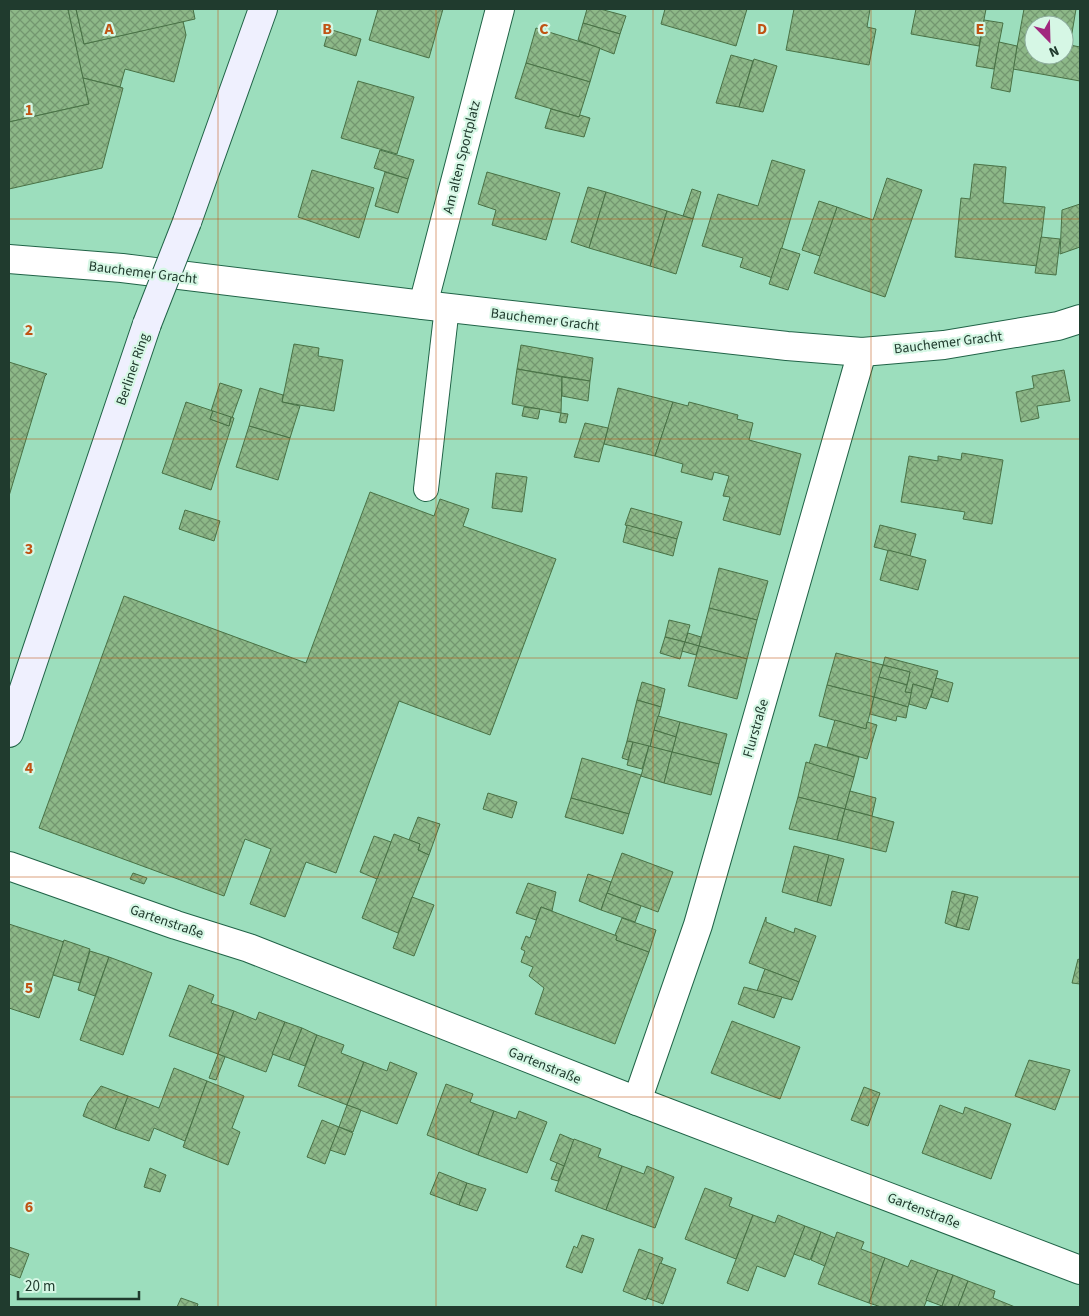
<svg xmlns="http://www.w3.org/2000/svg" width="1089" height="1316" font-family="'Source Sans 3',sans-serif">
<defs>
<pattern id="building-cross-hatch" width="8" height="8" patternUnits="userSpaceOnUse" patternTransform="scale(1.25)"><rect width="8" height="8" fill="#8db888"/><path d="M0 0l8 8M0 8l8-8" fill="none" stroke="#739770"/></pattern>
</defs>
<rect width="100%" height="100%" fill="#9cdebd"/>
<!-- building -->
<g fill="url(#building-cross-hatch)" stroke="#497246" fill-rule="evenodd">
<polygon points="9,9 68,9 89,104 9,122"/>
<polygon points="68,9 76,9 84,44 183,21 186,35 174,82 125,69 120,87 83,78"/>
<polygon points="76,9 193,9 195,19 84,44"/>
<polygon points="378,9 443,9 429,58 369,40"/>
<polygon points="587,9 600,9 626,16 620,34 583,23"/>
<polygon points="665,9 747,9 736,46 661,24"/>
<polygon points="794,9 870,9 867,27 876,29 869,65 786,50"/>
<polygon points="916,9 986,9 979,46 911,34"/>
<path d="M1024,9H1076L1070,45L1080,47V81L1013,69ZM1034,25H1064V55H1034Z"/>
<polygon points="984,20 1003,23 994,69 976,66"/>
<polygon points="583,23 620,34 614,54 578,40"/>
<polygon points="536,28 600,48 590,82 526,63"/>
<polygon points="329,29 361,39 356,56 324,46"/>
<polygon points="999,42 1017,46 1010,92 991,88"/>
<polygon points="731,55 753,61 739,107 716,103"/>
<polygon points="754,59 777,66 763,112 739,107"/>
<polygon points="526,63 590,82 579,117 515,98"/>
<polygon points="83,78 123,88 102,168 9,189 9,122 89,104"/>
<polygon points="358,81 414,97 397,154 341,138"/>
<polygon points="551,109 579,117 580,115 590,118 584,137 545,128"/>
<polygon points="380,150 414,160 408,179 374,168"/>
<polygon points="772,160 805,170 773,278 740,267 743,258 702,246 718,194 758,206"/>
<polygon points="974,164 1006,167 1003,203 1045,207 1038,266 955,257 961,198 970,199"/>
<polygon points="312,170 374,188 359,238 298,217"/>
<polygon points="385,172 408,179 398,213 375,206"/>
<polygon points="487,172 560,193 546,240 492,225 496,210 478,204"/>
<polygon points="887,178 922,190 885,297 814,273 837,207 873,220"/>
<polygon points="588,187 606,192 589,248 571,242"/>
<polygon points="692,189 701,192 693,219 683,216"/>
<polygon points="606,192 667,211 650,266 589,248"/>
<polygon points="819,201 837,207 820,256 802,250"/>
<polygon points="1080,204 1080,247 1060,254 1062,210"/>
<polygon points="667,211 693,219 676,274 650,266"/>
<polygon points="1041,237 1060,239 1056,275 1035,273"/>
<polygon points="781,248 800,254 788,290 769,284"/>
<polygon points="294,344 319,348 318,356 343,360 334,411 282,402"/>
<polygon points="521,345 593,358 590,381 517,369"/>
<polygon points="9,362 47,374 45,376 9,496"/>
<polygon points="517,369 562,377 561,413 512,404"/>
<polygon points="1064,370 1070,401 1037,406 1039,418 1021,422 1016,392 1034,388 1032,376"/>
<polygon points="562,377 590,381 588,401 562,396"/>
<polygon points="220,383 242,390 232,418 211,411"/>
<polygon points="260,388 283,395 282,402 300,406 290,438 249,426"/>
<polygon points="618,388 673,402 655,456 604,444"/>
<polygon points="186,402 213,411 210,419 229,426 231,417 234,418 211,490 162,473"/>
<polygon points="673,402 688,406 689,402 738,415 737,419 753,423 749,440 801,454 780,535 723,520 730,497 723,496 729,476 714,472 712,480 681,472 683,464 655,456"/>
<polygon points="524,407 540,409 538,419 522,416"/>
<polygon points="213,411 231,417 229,426 210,419"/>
<polygon points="561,413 568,414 566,423 559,422"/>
<polygon points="585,423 608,428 599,462 574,457"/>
<polygon points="249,426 290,438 278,480 236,467"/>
<polygon points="962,453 1003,460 992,524 963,519 965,512 901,502 909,456 938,461 938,456 961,460"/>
<polygon points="496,473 527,477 522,512 492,508"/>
<polygon points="370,492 434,516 440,499 469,509 463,526 556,559 490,735 399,701 336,873 306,862 285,917 250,904 271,849 245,839 224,896 39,828 124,596 306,663"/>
<polygon points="631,508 682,522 677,539 625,525"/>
<polygon points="185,510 220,521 214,541 179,529"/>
<polygon points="627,525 677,539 673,556 623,542"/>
<polygon points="880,525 916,534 910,556 874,547"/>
<polygon points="888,550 926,560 918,590 880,580"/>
<polygon points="719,568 768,581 757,620 709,608"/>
<polygon points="709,608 757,620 747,659 699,646"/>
<polygon points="669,620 690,625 685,642 665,637"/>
<polygon points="688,633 701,637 699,646 685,642"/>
<polygon points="665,637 685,642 680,659 660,653"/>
<polygon points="685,642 699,646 696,655 682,651"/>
<polygon points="699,646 747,659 737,699 688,686"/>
<polygon points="836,653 883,665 874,697 827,685"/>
<polygon points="885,657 938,671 933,690 913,684 911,693 905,692 910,672 883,665"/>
<polygon points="883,665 910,672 907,685 879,677"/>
<polygon points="879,677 907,685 905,692 912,693 908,707 874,697"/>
<polygon points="936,678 953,683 948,702 931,697"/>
<polygon points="642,682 665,689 661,707 637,700"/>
<polygon points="913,684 933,690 926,709 909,704"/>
<polygon points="827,685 874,697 866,729 819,716"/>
<polygon points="874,697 908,707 906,718 897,716 896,721 870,714"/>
<polygon points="637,700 661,707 650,747 627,741"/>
<polygon points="658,716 680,722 676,737 654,730"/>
<polygon points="835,720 866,729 867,722 877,725 867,759 827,747"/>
<polygon points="680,722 727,734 719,764 672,752"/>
<polygon points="654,730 676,737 672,752 650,747"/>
<polygon points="627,741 633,742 628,760 622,758"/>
<polygon points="633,742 649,746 642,769 627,765"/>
<polygon points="815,744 859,757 854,777 809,764"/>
<polygon points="649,746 672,752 664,783 641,776"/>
<polygon points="672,752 719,764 711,795 664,783"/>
<polygon points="582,758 641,775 629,814 571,798"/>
<polygon points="806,762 854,777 845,809 798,797"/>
<polygon points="850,791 876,798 872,816 845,809"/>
<polygon points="488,793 517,802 512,818 483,809"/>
<polygon points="798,797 845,809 837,840 789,829"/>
<polygon points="571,798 629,814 623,834 565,817"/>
<polygon points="845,809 894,822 886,852 837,840"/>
<polygon points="418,817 440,824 429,855 418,850 420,844 409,840"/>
<polygon points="394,834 420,844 418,850 429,855 398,933 362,918"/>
<polygon points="374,836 391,842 377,879 360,872"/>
<polygon points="794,846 829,855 817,902 782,892"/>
<polygon points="622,853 673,872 658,912 607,893"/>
<polygon points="829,855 844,859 831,906 817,902"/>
<polygon points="133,873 147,878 144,884 130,879"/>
<polygon points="588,874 611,882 601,910 579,901"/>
<polygon points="528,883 556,892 552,911 541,907 536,920 516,913"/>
<polygon points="952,891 965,894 956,927 945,923"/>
<polygon points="607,893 641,906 635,922 601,910"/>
<polygon points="965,894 978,897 969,930 956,927"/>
<polygon points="412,897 434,905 414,956 393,948"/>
<polygon points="541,907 617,936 616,940 649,952 615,1044 535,1014 544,988 529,976 533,967 521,962 525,951 521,949 526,936 530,938"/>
<polygon points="766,917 766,922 794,933 795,928 816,936 799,982 749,963"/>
<polygon points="622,918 656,930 649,952 616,940 617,936 615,935"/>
<polygon points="9,924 64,942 39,1018 9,1008"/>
<polygon points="64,940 90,949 80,983 53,975"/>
<polygon points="90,951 109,957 95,996 78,990"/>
<polygon points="109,957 152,973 123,1055 80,1040"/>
<polygon points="1078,959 1080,960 1080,984 1072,983"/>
<polygon points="765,969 799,982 792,1000 757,991"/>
<polygon points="189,985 214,995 211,1003 234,1011 218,1054 169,1036"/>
<polygon points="744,987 782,997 774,1018 738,1004"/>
<polygon points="234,1011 256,1020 259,1012 285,1022 266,1072 218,1054"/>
<polygon points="732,1021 800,1047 780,1099 711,1073"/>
<polygon points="285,1022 302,1028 289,1060 272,1054"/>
<polygon points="302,1028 317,1035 305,1066 289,1060"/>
<polygon points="317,1035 344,1045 341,1053 364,1062 347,1105 298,1086"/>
<polygon points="218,1054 225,1057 216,1080 209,1078"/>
<polygon points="1029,1060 1070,1070 1055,1110 1015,1096"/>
<polygon points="364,1062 387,1071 390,1062 417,1073 397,1124 347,1105"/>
<polygon points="174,1068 207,1081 185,1141 154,1128 149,1141 115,1129 128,1096 159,1108"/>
<polygon points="207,1081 244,1096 232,1128 240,1132 228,1165 183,1147"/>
<polygon points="446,1084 473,1094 470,1102 494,1111 478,1155 427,1135"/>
<polygon points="101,1086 128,1096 115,1129 83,1116 88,1103"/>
<polygon points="864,1087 880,1093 868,1126 851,1120"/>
<polygon points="347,1105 361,1110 353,1132 339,1127"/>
<polygon points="940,1105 963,1114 965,1107 1011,1124 991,1179 922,1153"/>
<polygon points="494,1111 516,1119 519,1111 547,1122 527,1173 478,1155"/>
<polygon points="322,1120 339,1127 325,1164 307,1157"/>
<polygon points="339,1127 353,1133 345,1155 330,1150"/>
<polygon points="560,1134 574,1140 564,1166 550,1160"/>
<polygon points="574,1139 601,1149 598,1157 622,1166 606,1210 555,1191"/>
<polygon points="557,1163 564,1166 558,1181 551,1179"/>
<polygon points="622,1166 644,1174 647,1166 674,1177 655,1228 606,1210"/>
<polygon points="150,1168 166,1175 160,1192 144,1187"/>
<polygon points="439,1172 467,1183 459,1205 430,1194"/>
<polygon points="467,1183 486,1189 477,1211 459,1205"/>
<polygon points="705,1188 732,1198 729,1206 753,1215 736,1259 685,1239"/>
<polygon points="753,1215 775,1223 778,1215 805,1226 785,1277 757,1266 748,1291 727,1283"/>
<polygon points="805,1226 821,1232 810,1260 794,1254"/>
<polygon points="821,1232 835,1238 825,1266 811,1260"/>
<polygon points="837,1232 864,1242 861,1249 885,1258 869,1303 818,1284"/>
<polygon points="582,1235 594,1239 582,1273 566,1267 574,1246 577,1248"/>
<polygon points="9,1247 29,1254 20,1278 9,1274"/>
<polygon points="639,1249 663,1258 646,1300 623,1291"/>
<polygon points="885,1258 908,1267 911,1260 938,1270 924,1307 881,1307 869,1303"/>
<polygon points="660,1263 676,1269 663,1304 647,1298"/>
<polygon points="938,1270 953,1275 942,1306 926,1300"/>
<polygon points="953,1275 968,1281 958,1307 945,1307 942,1306"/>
<polygon points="968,1281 995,1291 993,1298 1015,1307 958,1307"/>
<polygon points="181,1298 198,1304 197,1307 177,1307"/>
</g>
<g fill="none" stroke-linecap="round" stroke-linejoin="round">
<defs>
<polyline id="service" points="426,489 447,307"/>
<g id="minor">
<polyline points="9,259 122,268 423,305 787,346 862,352 944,345 1058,326 1080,319"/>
<polyline points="423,305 500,9"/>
<polyline points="9,866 176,925 249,948 637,1101 1080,1270"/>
<polyline points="637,1101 698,925 862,352"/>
</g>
<g id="secondary">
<polyline points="187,222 263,9"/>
<polyline points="9,733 147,324"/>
</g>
</defs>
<!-- service casing -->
<use href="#service" stroke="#206347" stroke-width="26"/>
<!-- minor casing -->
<use href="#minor" stroke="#206347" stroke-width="30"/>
<!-- secondary casing -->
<use href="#secondary" stroke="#206347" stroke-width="30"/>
<!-- service -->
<use href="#service" stroke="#fff" stroke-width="24"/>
<!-- minor -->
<use href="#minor" stroke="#fff" stroke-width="28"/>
<!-- secondary -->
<use href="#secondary" stroke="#eff0fe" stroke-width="28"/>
<defs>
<polyline id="secondary-bridge" points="147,324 187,222"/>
</defs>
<!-- secondary-bridge casing -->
<use href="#secondary-bridge" stroke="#206347" stroke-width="30" stroke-linecap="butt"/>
<!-- secondary-bridge -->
<use href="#secondary-bridge" stroke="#eff0fe" stroke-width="28"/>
</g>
<!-- grid -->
<path fill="none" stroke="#c05313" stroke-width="1" stroke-opacity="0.55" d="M218,9V1307M436,9V1307M653,9V1307M871,9V1307M9,219H1080M9,439H1080M9,658H1080M9,877H1080M9,1097H1080"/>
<g text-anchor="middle" stroke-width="4.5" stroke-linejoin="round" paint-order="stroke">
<!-- street labels -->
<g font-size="14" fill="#203b2e" stroke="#d6f7e5">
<text transform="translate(461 157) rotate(-76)" y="5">Am alten Sportplatz</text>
<text transform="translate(143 272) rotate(7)" y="5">Bauchemer Gracht</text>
<text transform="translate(545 319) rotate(7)" y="5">Bauchemer Gracht</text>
<text transform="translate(948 342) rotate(-7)" y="5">Bauchemer Gracht</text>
<text transform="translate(132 369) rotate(-71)" y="5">Berliner Ring</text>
<text transform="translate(755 728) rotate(-74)" y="5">Flurstraße</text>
<text transform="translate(167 921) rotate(19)" y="5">Gartenstraße</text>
<text transform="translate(545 1065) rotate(22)" y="5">Gartenstraße</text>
<text transform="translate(924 1210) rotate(21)" y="5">Gartenstraße</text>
</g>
</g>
<g font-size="16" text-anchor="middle" font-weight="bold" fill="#c05313" stroke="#d6f7e5" stroke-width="4.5" stroke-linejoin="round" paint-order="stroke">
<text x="109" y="34">A</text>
<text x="327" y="34">B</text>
<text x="544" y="34">C</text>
<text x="762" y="34">D</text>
<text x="980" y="34">E</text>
<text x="29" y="115">1</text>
<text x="29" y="335">2</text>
<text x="29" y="554">3</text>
<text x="29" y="773">4</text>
<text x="29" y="993">5</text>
<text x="29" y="1212">6</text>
</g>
<!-- border -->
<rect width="1089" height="1316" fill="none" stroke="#203b2e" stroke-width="20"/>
<!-- north arrow -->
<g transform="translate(1049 40) rotate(157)"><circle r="24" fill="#d6f7e5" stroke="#8dac9c"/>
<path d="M0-4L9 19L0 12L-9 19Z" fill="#a1287e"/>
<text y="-8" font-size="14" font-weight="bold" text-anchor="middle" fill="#203b2e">N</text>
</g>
<!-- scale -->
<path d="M18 1291v8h121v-8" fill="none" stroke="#203b2e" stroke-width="2.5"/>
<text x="25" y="1291" font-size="15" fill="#203b2e" stroke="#d6f7e5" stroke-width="4" paint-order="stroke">20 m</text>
</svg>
